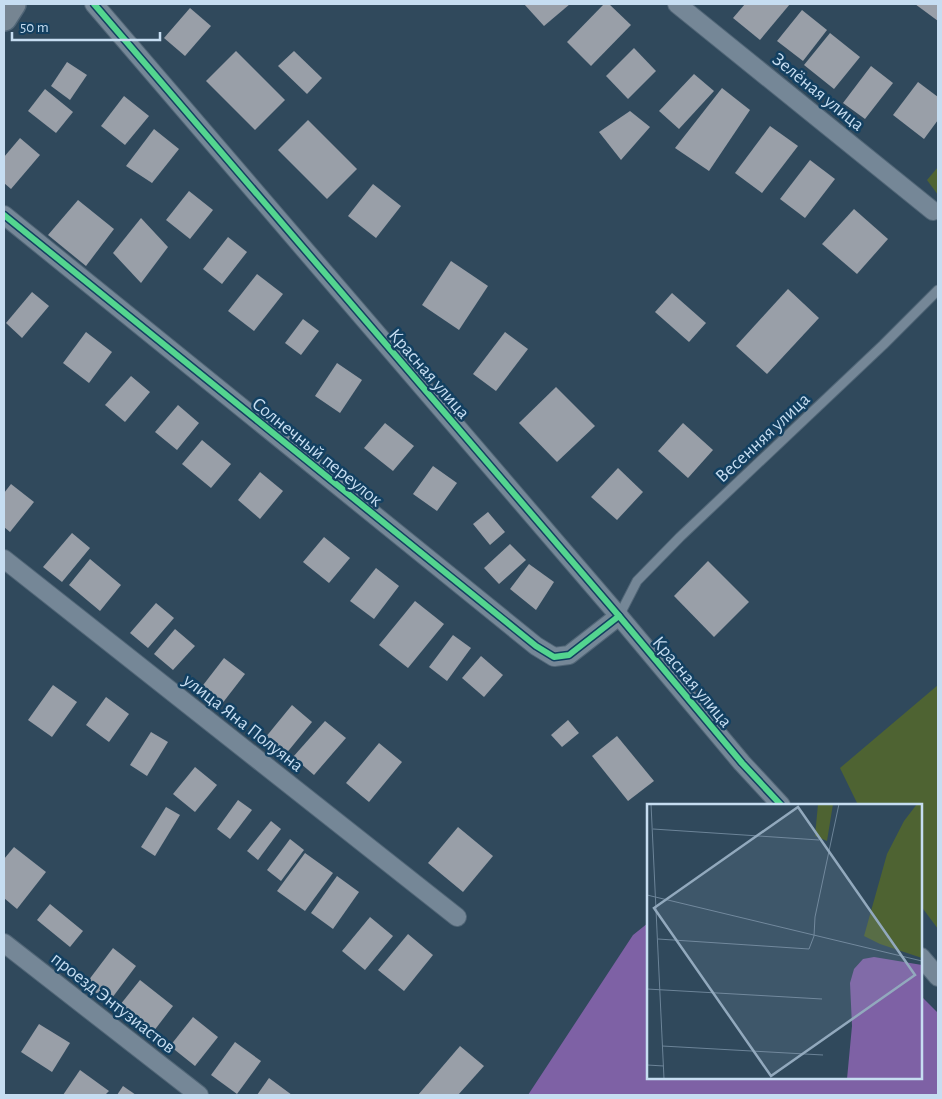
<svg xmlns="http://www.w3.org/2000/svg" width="942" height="1099" font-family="'Alegreya Sans',sans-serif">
<rect width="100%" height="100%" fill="#30495c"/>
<!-- green -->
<g fill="#4e6332">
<polygon points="938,167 938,195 927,180"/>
<polygon points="938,685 938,929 921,906 921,805 858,805 840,768"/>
</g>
<!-- water -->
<polygon fill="#7e61a5" points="648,923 648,1078 921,1078 921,996 938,1013 938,1095 528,1095 633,935"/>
<!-- building -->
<g fill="#999fa8">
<polygon points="524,4 570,4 544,26"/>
<polygon points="604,4 609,4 631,25 591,66 567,42"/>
<polygon points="745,4 790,4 760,40 733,18"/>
<polygon points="915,4 938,4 938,21"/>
<polygon points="190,8 211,26 185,56 164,38"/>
<polygon points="802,10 827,30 803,61 777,41"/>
<polygon points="830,33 860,57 834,89 804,65"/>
<polygon points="634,48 656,71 628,99 606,76"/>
<polygon points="236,51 285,100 255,130 206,81"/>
<polygon points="294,51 322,78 307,94 278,66"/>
<polygon points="67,62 87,75 70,100 51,86"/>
<polygon points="871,66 893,83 865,119 843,103"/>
<polygon points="694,74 714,91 679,129 659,111"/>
<polygon points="918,82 938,97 938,120 924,139 893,115"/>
<polygon points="722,88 750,110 709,171 675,148"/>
<polygon points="45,89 73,112 56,133 28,111"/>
<polygon points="124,96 149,116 125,145 101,126"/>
<polygon points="630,111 650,127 621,160 599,132"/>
<polygon points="308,120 357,169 327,199 278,150"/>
<polygon points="770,126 798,146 762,193 735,173"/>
<polygon points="154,129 179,149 152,183 126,166"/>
<polygon points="20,138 40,155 11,189 4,183 4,157"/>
<polygon points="810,160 835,179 805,218 780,199"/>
<polygon points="373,184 401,206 376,238 348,216"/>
<polygon points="189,191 213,210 190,239 166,220"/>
<polygon points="78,200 114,229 86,266 48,235"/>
<polygon points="854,209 888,239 857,274 822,244"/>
<polygon points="141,218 168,247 141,283 113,253"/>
<polygon points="228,237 247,252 222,284 203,269"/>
<polygon points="451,261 488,286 459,330 422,305"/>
<polygon points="257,274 283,294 254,331 228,311"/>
<polygon points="788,289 819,318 767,374 736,346"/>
<polygon points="32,292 49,306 22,338 6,323"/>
<polygon points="672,293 706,323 689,342 655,312"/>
<polygon points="303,319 319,331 301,355 285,343"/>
<polygon points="86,332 112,352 89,383 63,363"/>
<polygon points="505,332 528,349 496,391 473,374"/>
<polygon points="337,363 362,380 340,413 315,396"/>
<polygon points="131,376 150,392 125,422 105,405"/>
<polygon points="556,387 595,426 557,462 519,423"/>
<polygon points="178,405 199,423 177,450 155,432"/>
<polygon points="385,423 414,446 393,471 364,448"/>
<polygon points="683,423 713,450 688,478 658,451"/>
<polygon points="202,440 231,464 211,488 182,464"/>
<polygon points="433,466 457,483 437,511 413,494"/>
<polygon points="618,468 643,492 617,520 591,497"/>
<polygon points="260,472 283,491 260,519 238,500"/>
<polygon points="11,484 34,502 10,532 4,527 4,493"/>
<polygon points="488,512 505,532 490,545 473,524"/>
<polygon points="72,533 90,548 62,582 43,567"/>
<polygon points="324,537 350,558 329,583 303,562"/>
<polygon points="510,544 526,560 499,584 484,568"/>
<polygon points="90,559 121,585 100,611 69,585"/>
<polygon points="708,561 749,602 714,637 674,596"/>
<polygon points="529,564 554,582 536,610 510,589"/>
<polygon points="376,568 399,586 374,619 350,601"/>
<polygon points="415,601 444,624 408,668 379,645"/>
<polygon points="156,603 174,618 148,648 130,633"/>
<polygon points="175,629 195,646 173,670 154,654"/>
<polygon points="453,635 471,648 447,681 429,667"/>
<polygon points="481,656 503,675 484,697 462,678"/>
<polygon points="224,658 245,674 218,709 197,693"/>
<polygon points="53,685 77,702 52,737 28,720"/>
<polygon points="106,697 129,714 109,742 86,725"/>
<polygon points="292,705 312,722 285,755 265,738"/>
<polygon points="568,720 579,733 562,747 551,735"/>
<polygon points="325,721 346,738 314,775 293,757"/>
<polygon points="151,732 168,742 147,776 130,765"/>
<polygon points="617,736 654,781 628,801 592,756"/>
<polygon points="379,743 402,762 369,802 346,783"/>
<polygon points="195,767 217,785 195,812 173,794"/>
<polygon points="238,800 252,810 230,839 217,829"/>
<polygon points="166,807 180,815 155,856 141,847"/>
<polygon points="271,821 281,829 258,860 247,851"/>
<polygon points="458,827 493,856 463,892 428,863"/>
<polygon points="290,839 304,850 281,881 267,870"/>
<polygon points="14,847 46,872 17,909 4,898 4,859"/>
<polygon points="305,853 333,873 305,911 277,891"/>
<polygon points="337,876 359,892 333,929 311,913"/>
<polygon points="50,904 83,931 70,947 37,920"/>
<polygon points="370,917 393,936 365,970 342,951"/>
<polygon points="408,934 433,955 404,991 378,970"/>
<polygon points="113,948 136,966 109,1002 85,985"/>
<polygon points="140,980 173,1006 150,1036 116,1010"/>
<polygon points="193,1017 218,1037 195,1066 170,1046"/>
<polygon points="39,1024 70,1043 52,1072 21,1052"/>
<polygon points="235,1042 261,1061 237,1094 211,1075"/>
<polygon points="460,1046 484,1066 458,1095 418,1095"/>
<polygon points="80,1070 109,1091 105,1095 63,1095"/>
<polygon points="269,1078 292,1095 257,1095"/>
<polygon points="123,1086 136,1095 117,1095"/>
</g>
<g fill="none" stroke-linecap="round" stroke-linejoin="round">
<defs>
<polyline id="lane" points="619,616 637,581 680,537 883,345 938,290"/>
<g id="street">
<polyline points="94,4 619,616 742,763 781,805"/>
<polyline points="677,4 933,211"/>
<polyline points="4,215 536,646 554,657 569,655 619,616"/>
<polyline points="4,559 457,917"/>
<polyline points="4,943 199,1095"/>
<polyline points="921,957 938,977"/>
</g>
<polyline id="secondary" points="4,18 13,4"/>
</defs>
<!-- lane casing -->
<use href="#lane" stroke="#516677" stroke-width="11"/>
<!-- street casing -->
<use href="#street" stroke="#516677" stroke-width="20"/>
<!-- secondary casing -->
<use href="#secondary" stroke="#516677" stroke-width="28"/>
<!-- lane -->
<use href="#lane" stroke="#758797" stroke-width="9"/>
<!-- street -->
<use href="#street" stroke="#758797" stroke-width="18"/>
<!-- secondary -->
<use href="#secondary" stroke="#768592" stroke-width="25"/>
<defs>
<g id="cycleway">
<polyline points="94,4 619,616 742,763 781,805"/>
<polyline points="4,215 536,646 554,657 569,655 619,616"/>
</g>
</defs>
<!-- cycleway casing -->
<use href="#cycleway" stroke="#134061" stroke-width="9"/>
<!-- cycleway -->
<use href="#cycleway" stroke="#53d58f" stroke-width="6"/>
</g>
<g text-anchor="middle" stroke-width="5" stroke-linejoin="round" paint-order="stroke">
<!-- street labels -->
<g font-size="19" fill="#c6ddf1" stroke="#134061">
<text transform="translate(819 91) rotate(39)" y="7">Зелёная улица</text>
<text transform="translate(430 373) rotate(49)" y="7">Красная улица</text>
<text transform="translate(762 437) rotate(-43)" y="7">Весенняя улица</text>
<text transform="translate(318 451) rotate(39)" y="7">Солнечный переулок</text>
<text transform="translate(693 681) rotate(50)" y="7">Красная улица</text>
<text transform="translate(244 722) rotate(38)" y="7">улица Яна Полуяна</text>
<text transform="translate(114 1002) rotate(38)" y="7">проезд Энтузиастов</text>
</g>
</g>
<!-- overview -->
<g transform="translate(647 804)">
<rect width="275" height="275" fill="#30495c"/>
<path d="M171,0H186L180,37L168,32ZM270,0H275V154L233,140L217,132L240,50L257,17Z" fill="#4e6332"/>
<path d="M227,153L275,161V275H200L205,222L203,179L207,165L216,155Z" fill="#7e61a5"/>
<path fill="none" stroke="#6c8498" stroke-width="1" d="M4,0L17,275M6,25L172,36M0,91L275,157M11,135L162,145L167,132L168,113L192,0M0,185L175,195M15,242L176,251M0,261L17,262"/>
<path fill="#92a9bd" fill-opacity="0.15" stroke="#92a9bd" stroke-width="2.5" d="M151,3L268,171L124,272L7,104Z"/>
<rect width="275" height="275" fill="none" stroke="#c6ddf1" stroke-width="2.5"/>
</g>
<!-- border -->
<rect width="942" height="1099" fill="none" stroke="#c6ddf1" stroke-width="10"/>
<!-- scale -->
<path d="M12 32v8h148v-8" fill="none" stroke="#c6ddf1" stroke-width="2.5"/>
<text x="20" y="32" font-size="15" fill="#c6ddf1" stroke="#134061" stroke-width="4" paint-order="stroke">50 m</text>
</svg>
